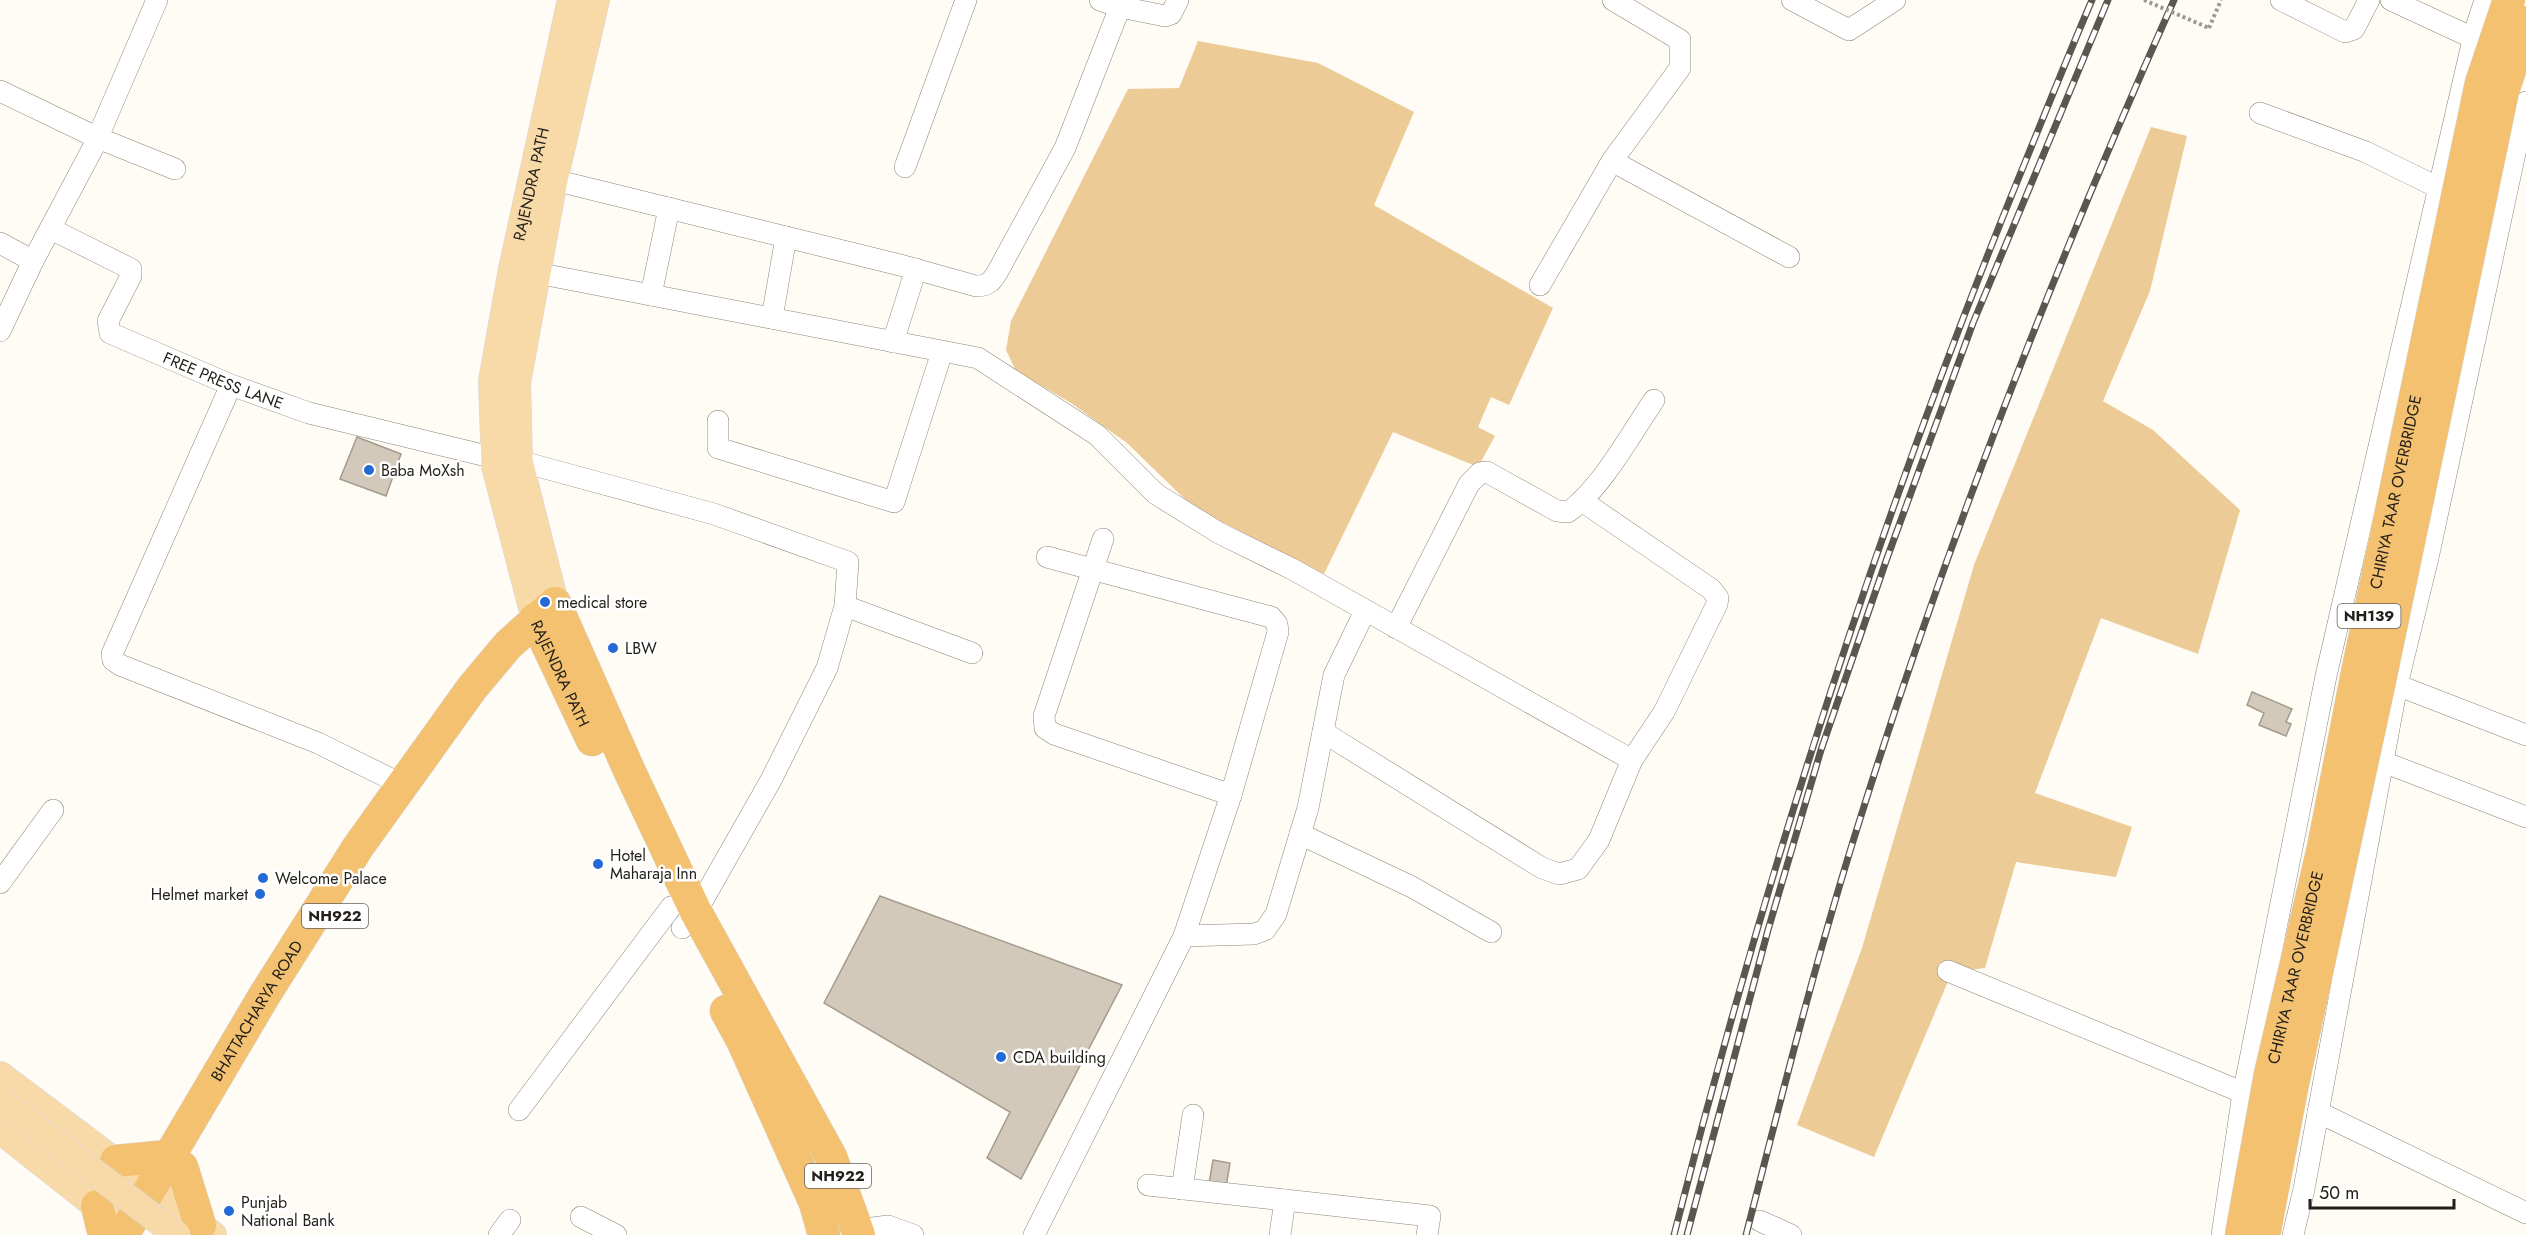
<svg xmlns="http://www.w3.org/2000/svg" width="2526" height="1235" font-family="Jost,sans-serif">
<rect width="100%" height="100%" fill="#fffbf5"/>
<!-- green -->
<g fill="#eccb97">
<polygon points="1198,41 1318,63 1414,112 1374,205 1553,308 1509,405 1491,397 1478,427 1495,436 1478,467 1393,432 1324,574 1194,508 1127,443 1071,403 1016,371 1006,350 1011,321 1128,89 1179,88"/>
<polygon points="2151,127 2187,136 2150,291 2103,401 2153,430 2240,510 2198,654 2101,618 2035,793 2132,827 2116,877 2016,862 1985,968 1952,972 1874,1157 1797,1125 1862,948 1974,565"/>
</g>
<!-- building -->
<g fill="#d2c9ba" stroke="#a49b8d" stroke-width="1.5">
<polygon points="357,437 401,454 386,496 340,479"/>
<polygon points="2252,692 2292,709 2286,722 2291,724 2286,736 2259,725 2264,713 2247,705"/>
<polygon points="880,896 1122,985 1021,1179 987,1158 1010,1112 824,1003"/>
<polygon points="1213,1160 1230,1163 1226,1187 1209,1184"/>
</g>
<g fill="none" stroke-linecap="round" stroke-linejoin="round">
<defs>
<g id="minor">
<polyline points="1100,0 1120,7 1165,16 1171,14 1178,0"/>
<polyline points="1792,0 1849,30 1895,0"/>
<polyline points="2281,0 2345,32 2354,29 2369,0"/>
<polyline points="2391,0 2473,38"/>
<polyline points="0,91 98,138 175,169"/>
<polyline points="2260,113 2366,152 2439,188"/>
<polyline points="1612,161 1789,257"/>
<polyline points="905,167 966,0"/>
<path d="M554,180L904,266L976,286C989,286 992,281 998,271L1065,148L1120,7"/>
<path id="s1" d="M51,229L131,269V276L108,321L110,333L231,385L309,413L495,458"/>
<polyline points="0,243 33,261"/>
<polyline points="521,270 978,358 1097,435 1156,494 1219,533 1294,570 1632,760"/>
<polyline points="1540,285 1612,161 1680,68 1680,40 1613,0"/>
<polyline points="651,295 669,208"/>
<polyline points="772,318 786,237"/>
<polyline points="0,331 33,261 94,146 157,0"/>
<polyline points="893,342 916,269"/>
<polyline points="231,385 112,654 113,660 120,665 318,743 403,785"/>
<polyline points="718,421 718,448 894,502 942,352"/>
<polyline points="519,461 714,514 848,562 845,606 827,668 771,780 696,912 682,928"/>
<polyline points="1103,539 1044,716 1045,728 1054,734 1231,795"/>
<polyline points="1047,557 1271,617 1277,624 1278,632 1231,795 1184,936"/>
<polyline points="845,606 972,653"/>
<path d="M1396,628L1469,484L1480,473L1487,472L1557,511L1568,512C1601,489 1631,434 1654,400"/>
<polyline points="2397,685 2526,735"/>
<polyline points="1323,732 1542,868 1559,874 1578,869 1599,840 1632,760 1664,712 1717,604 1718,598 1711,589 1582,501"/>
<polyline points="2381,761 2526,817"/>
<polyline points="1300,834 1412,887 1491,932"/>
<polyline points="0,883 53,810"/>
<polyline points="1948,971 2244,1093"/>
<polyline points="519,1110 671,907"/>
<polyline points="2318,1112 2526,1213"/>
<polyline points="1148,1185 1430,1216 1427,1235"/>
<polyline points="1182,1189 1193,1115"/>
<polyline points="581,1217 616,1235"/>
<polyline points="1760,1221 1791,1235"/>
<polyline points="858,1230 888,1226 913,1235"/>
<polyline points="499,1235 510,1220"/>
<polyline points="1034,1235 1184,936 1254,934 1265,930 1276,914 1308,808 1334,675 1365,611"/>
<polyline points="1280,1235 1285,1200"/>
<polyline points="2222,1235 2242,1100 2326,676 2475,31 2485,0"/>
<polyline points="2293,1235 2304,1189 2397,685 2428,558 2526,102"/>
</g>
<g id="major">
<polyline points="555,603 519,461 517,383 554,180 596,0"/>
<path id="s2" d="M535,619L495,466L492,381L512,269L571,0"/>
<polyline points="0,1075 213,1235"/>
<polyline points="0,1130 114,1220"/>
</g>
<g id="highway">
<path id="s3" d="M535,619L592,740"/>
<polyline points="726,1011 742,1040 815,1203 824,1235"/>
<polyline points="116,1161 168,1156"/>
<polyline points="182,1167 200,1225"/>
<polyline points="97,1206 104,1235"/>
<path id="s4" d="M123,1235L264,996L358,847L472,688L508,645L555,603L629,770L696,912L831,1157L859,1235"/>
</g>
</defs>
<!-- minor casing -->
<use href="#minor" stroke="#8e8578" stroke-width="22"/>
<!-- major casing -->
<use href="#major" stroke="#d7d6d6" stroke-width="28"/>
<!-- highway casing -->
<use href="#highway" stroke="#d7d6d6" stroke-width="33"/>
<!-- path -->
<polyline stroke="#9c9892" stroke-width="4" stroke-dasharray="3 3" stroke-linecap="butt" points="2209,28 2221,0"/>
<!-- minor -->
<use href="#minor" stroke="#fff" stroke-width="21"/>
<!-- major -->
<use href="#major" stroke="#f8daa9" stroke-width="27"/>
<!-- highway -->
<use href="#highway" stroke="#f3c16f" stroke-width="32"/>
<defs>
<g id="rail">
<path d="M1674,1235C1765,875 1877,526 2017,182C2042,121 2066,60 2092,0"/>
<polyline points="1687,1235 1768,930 1821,750 1886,561 1973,323 2108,0"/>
<path d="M1746,1235C1782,1095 1817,954 1861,816C1948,538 2055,266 2174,0"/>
</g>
</defs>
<!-- rail casing -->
<use href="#rail" stroke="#5a5651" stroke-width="7"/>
<!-- rail -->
<use href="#rail" stroke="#fff" stroke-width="4.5" stroke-dasharray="14" stroke-linecap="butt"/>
<defs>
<polyline id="major-bridge" points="0,1101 177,1235"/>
<g id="highway-bridge">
<path id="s5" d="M2241,1235L2270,1074L2323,848L2356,678L2481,83L2509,0"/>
<polyline points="2264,1235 2293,1083 2379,685 2503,91 2526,22"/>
</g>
</defs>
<!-- major-bridge casing -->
<use href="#major-bridge" stroke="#d7d6d6" stroke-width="28" stroke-linecap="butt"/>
<!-- highway-bridge casing -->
<use href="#highway-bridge" stroke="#d7d6d6" stroke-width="33" stroke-linecap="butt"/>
<!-- path-bridge -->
<polyline stroke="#9c9892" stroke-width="4" stroke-dasharray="3 3" stroke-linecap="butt" points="2144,0 2209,28"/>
<!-- major-bridge -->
<use href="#major-bridge" stroke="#f8daa9" stroke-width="27"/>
<!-- highway-bridge -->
<use href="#highway-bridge" stroke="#f3c16f" stroke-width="32"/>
</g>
<!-- markers -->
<g fill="#2469d5" stroke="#fff" stroke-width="2">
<circle cx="369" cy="470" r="6"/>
<circle cx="545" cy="602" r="6"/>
<circle cx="613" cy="648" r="6"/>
<circle cx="598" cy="864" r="6"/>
<circle cx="263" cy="878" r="6"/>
<circle cx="260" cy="894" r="6"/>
<circle cx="1001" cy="1057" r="6"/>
<circle cx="229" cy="1211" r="6"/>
</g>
<g text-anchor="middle" stroke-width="5" stroke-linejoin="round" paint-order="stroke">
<!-- shield labels -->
<g fill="#fff" stroke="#64625e" stroke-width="1.5">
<rect x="2337.5" y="604" width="63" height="24" rx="4.5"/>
<rect x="302" y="904" width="66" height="24" rx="4.5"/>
<rect x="805" y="1164" width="66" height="24" rx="4.5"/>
</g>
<g font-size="15" font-weight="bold" fill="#221e19">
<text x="2369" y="621">NH139</text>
<text x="335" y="921">NH922</text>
<text x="838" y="1181">NH922</text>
</g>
<!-- street labels -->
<g font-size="16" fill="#221e19" stroke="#fff">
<text dy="6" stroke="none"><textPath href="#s2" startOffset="444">RAJENDRA PATH</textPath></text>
<text dy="6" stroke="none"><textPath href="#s1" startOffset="282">FREE PRESS LANE</textPath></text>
<text dy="6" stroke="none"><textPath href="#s5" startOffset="759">CHIRIYA TAAR OVERBRIDGE</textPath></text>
<text dy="6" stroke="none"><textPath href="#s3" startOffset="60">RAJENDRA PATH</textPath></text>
<text dy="6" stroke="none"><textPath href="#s5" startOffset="273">CHIRIYA TAAR OVERBRIDGE</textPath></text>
<text dy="6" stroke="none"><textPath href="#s4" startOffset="261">BHATTACHARYA ROAD</textPath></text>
</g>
<!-- poi labels -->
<g font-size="16" fill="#221e19" stroke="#fff" text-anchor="start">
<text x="381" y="476">Baba MoXsh</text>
<text x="557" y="608">medical store</text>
<text x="625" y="654">LBW</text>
<text x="610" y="861">Hotel<tspan x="610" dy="18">Maharaja Inn</tspan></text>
<text x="275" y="884">Welcome Palace</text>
<text x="248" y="900" text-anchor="end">Helmet market</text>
<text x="1013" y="1063">CDA building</text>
<text x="241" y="1208">Punjab<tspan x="241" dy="18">National Bank</tspan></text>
</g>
</g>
<!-- scale -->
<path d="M2310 1199v9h144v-9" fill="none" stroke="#221e19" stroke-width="3"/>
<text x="2319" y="1199" font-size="18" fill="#221e19" stroke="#ffffff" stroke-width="4.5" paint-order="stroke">50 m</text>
</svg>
